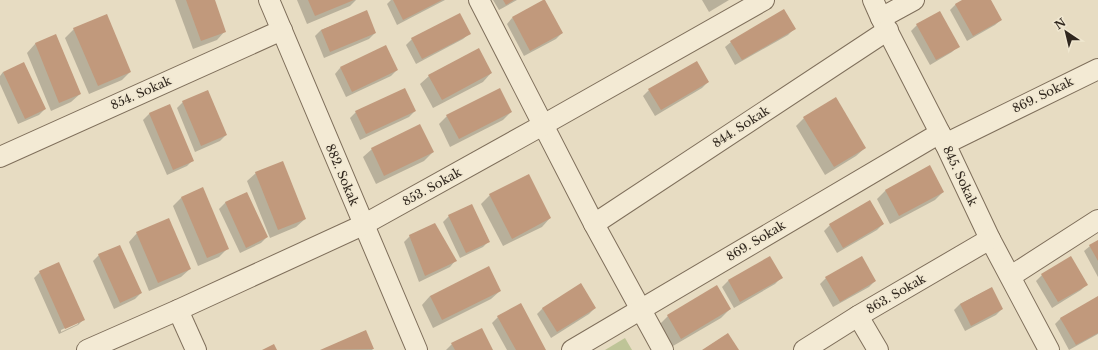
<svg xmlns="http://www.w3.org/2000/svg" width="1098" height="350" font-family="'Libre Baskerville',serif">
<rect width="100%" height="100%" fill="#e7dcc2"/>
<!-- green -->
<polygon fill="#bec497" points="625,338 632,350 605,350"/>
<!-- shadow -->
<g fill="#0003" fill-rule="evenodd">
<polygon points="175,0 214,0 225,31 217,40 193,49"/>
<polygon points="297,0 356,0 350,6 307,24"/>
<polygon points="391,0 445,0 397,25 387,4"/>
<polygon points="493,0 517,0 499,10"/>
<polygon points="702,0 729,0 709,12"/>
<polygon points="964,0 990,0 1001,20 995,25 967,41 950,10 956,4"/>
<polygon points="366,12 375,33 369,39 324,58 315,36 321,30"/>
<polygon points="512,18 562,33 556,39 524,56 507,24"/>
<polygon points="917,25 958,46 952,52 930,65 911,31"/>
<polygon points="74,29 130,72 122,80 89,94 65,38"/>
<polygon points="794,29 788,35 735,65 725,47 731,42"/>
<polygon points="469,34 463,39 416,64 406,45 412,39"/>
<polygon points="56,36 80,94 71,102 51,111 27,53 35,44"/>
<polygon points="340,68 397,70 391,76 346,97 335,74"/>
<polygon points="3,72 45,109 39,115 18,124 0,84 0,76"/>
<polygon points="491,73 483,82 433,108 420,84 429,76"/>
<polygon points="708,82 702,88 655,116 643,96 649,90"/>
<polygon points="183,102 226,135 220,141 195,152 177,108"/>
<polygon points="169,105 193,160 187,166 167,175 143,120 149,114"/>
<polygon points="415,111 409,117 360,140 350,118 356,112"/>
<polygon points="511,112 503,120 450,147 439,124 447,116"/>
<polygon points="804,118 865,148 856,156 825,175 796,126"/>
<polygon points="372,149 433,152 424,161 376,184 363,157"/>
<polygon points="930,167 943,192 935,200 890,224 877,199 885,191"/>
<polygon points="256,173 305,219 296,227 270,238 247,181"/>
<polygon points="528,175 550,218 542,227 503,246 481,204 490,195"/>
<polygon points="202,189 227,249 219,257 198,266 173,206 181,198"/>
<polygon points="246,193 267,237 261,243 240,253 219,209 225,203"/>
<polygon points="471,205 489,241 483,247 460,258 443,222 449,216"/>
<polygon points="883,224 877,230 837,253 824,231 830,225"/>
<polygon points="137,233 190,269 181,277 149,291 129,242"/>
<polygon points="410,236 455,261 450,267 419,282 404,242"/>
<polygon points="1098,241 1098,277 1084,251 1090,246"/>
<polygon points="99,255 141,293 135,299 114,309 93,261"/>
<polygon points="770,258 781,278 775,284 734,308 722,287 728,281"/>
<path d="M58,264L84,319L78,325L59,334L34,278L40,272ZM78,322V324L61,332V330Z"/>
<polygon points="1042,275 1087,284 1081,290 1052,308 1036,281"/>
<polygon points="826,278 875,281 869,287 833,307 820,284"/>
<polygon points="991,288 1002,309 996,315 965,331 954,310 960,304"/>
<polygon points="500,291 491,299 433,328 422,305 430,296"/>
<polygon points="1098,298 1098,334 1069,350 1055,324 1061,318"/>
<polygon points="543,308 595,308 589,314 551,338 537,314"/>
<polygon points="730,309 721,318 673,346 660,324 668,316"/>
<polygon points="498,317 545,350 507,350 492,323"/>
<polygon points="365,331 373,349 372,350 323,350"/>
<polygon points="452,344 492,350 446,350"/>
</g>
<!-- building -->
<g fill="#c1997c">
<polygon points="186,0 215,0 226,32 201,41"/>
<polygon points="308,0 354,0 315,16"/>
<polygon points="393,0 442,0 403,20"/>
<polygon points="503,0 514,0 506,5"/>
<polygon points="543,0 545,0 563,33 530,51 512,17"/>
<polygon points="962,0 991,0 1002,20 973,36 955,4"/>
<polygon points="784,9 796,29 742,60 730,41"/>
<polygon points="367,10 376,33 330,52 321,30"/>
<polygon points="940,11 960,47 936,60 916,24"/>
<polygon points="460,13 471,34 422,59 411,38"/>
<polygon points="107,14 131,72 98,86 73,28"/>
<polygon points="56,34 81,94 59,103 35,43"/>
<polygon points="386,45 398,70 352,92 340,67"/>
<polygon points="479,48 492,73 442,100 428,75"/>
<polygon points="697,61 709,82 661,110 648,89"/>
<polygon points="24,62 46,109 25,119 3,72"/>
<polygon points="405,88 416,111 366,134 355,111"/>
<polygon points="500,88 512,112 459,139 446,115"/>
<polygon points="208,90 227,135 201,146 182,101"/>
<polygon points="836,97 866,148 834,167 803,117"/>
<polygon points="170,104 194,161 173,170 149,113"/>
<polygon points="420,124 434,152 384,176 371,148"/>
<polygon points="283,161 306,219 278,230 255,172"/>
<polygon points="930,165 944,192 899,216 885,190"/>
<polygon points="529,174 551,218 512,239 489,194"/>
<polygon points="203,187 229,249 207,258 181,197"/>
<polygon points="247,192 268,237 246,248 225,202"/>
<polygon points="870,200 884,224 843,248 829,224"/>
<polygon points="472,204 490,242 466,253 448,215"/>
<polygon points="169,218 191,269 158,283 136,232"/>
<polygon points="435,223 457,261 425,276 409,235"/>
<polygon points="1098,240 1098,261 1089,245"/>
<polygon points="120,245 142,293 120,303 98,254"/>
<polygon points="770,256 783,278 740,302 728,280"/>
<polygon points="862,256 876,281 840,302 825,277"/>
<polygon points="1071,256 1088,285 1058,302 1041,274"/>
<polygon points="59,262 85,320 65,329 39,271"/>
<polygon points="489,266 501,291 442,320 430,296"/>
<polygon points="581,283 596,308 557,332 542,308"/>
<polygon points="717,285 731,309 681,339 667,315"/>
<polygon points="992,287 1003,309 971,326 960,304"/>
<polygon points="1098,296 1098,333 1076,345 1060,318"/>
<polygon points="521,303 546,350 516,350 497,316"/>
<polygon points="482,328 493,350 455,350 451,343"/>
<polygon points="366,330 374,349 320,350"/>
<polygon points="728,333 739,350 702,350"/>
<polygon points="274,344 277,350 262,350"/>
</g>
<g fill="none" stroke-linecap="round" stroke-linejoin="round">
<defs>
<g id="street">
<polyline points="269,0 417,350"/>
<polyline points="479,0 594,224 663,350"/>
<polyline points="873,0 881,18 940,133 990,239 1049,350"/>
<polyline points="881,18 914,0"/>
<polyline points="945,144 1098,69"/>
<polyline points="0,157 282,30"/>
<polyline points="594,224 888,30"/>
<polyline points="1011,276 1098,220"/>
<polyline points="178,310 196,350"/>
<polyline points="858,316 878,350"/>
<polyline points="87,350 178,310 363,225 543,125 764,0"/>
<polyline points="572,350 940,133"/>
<polyline points="804,350 858,316 990,239"/>
</g>
</defs>
<!-- street casing -->
<use href="#street" stroke="#7f6f5b" stroke-width="22"/>
<!-- street -->
<use href="#street" stroke="#f3ead4" stroke-width="20"/>
</g>
<g text-anchor="middle" stroke-width="3" stroke-linejoin="round" paint-order="stroke">
<!-- street labels -->
<g font-size="12" fill="#30271e" stroke="#f0e7d0">
<text transform="translate(141 93) rotate(-24)" y="4">854. Sokak</text>
<text transform="translate(1043 95) rotate(-26)" y="4">869. Sokak</text>
<text transform="translate(741 127) rotate(-33)" y="4">844. Sokak</text>
<text transform="translate(342 175) rotate(67)" y="4">882. Sokak</text>
<text transform="translate(960 176) rotate(65)" y="4">845. Sokak</text>
<text transform="translate(432 187) rotate(-29)" y="4">853. Sokak</text>
<text transform="translate(756 241) rotate(-31)" y="4">869. Sokak</text>
<text transform="translate(896 294) rotate(-30)" y="4">863. Sokak</text>
</g>
</g>
<!-- north arrow -->
<g transform="translate(1066 32) rotate(325)" stroke="#f0e7d0" stroke-width="3" paint-order="stroke">
<path d="M0-3L7 15L0 10L-7 15Z" fill="#30271e"/>
<text y="-6" font-size="11" font-weight="bold" text-anchor="middle" fill="#30271e">N</text>
</g>
</svg>
